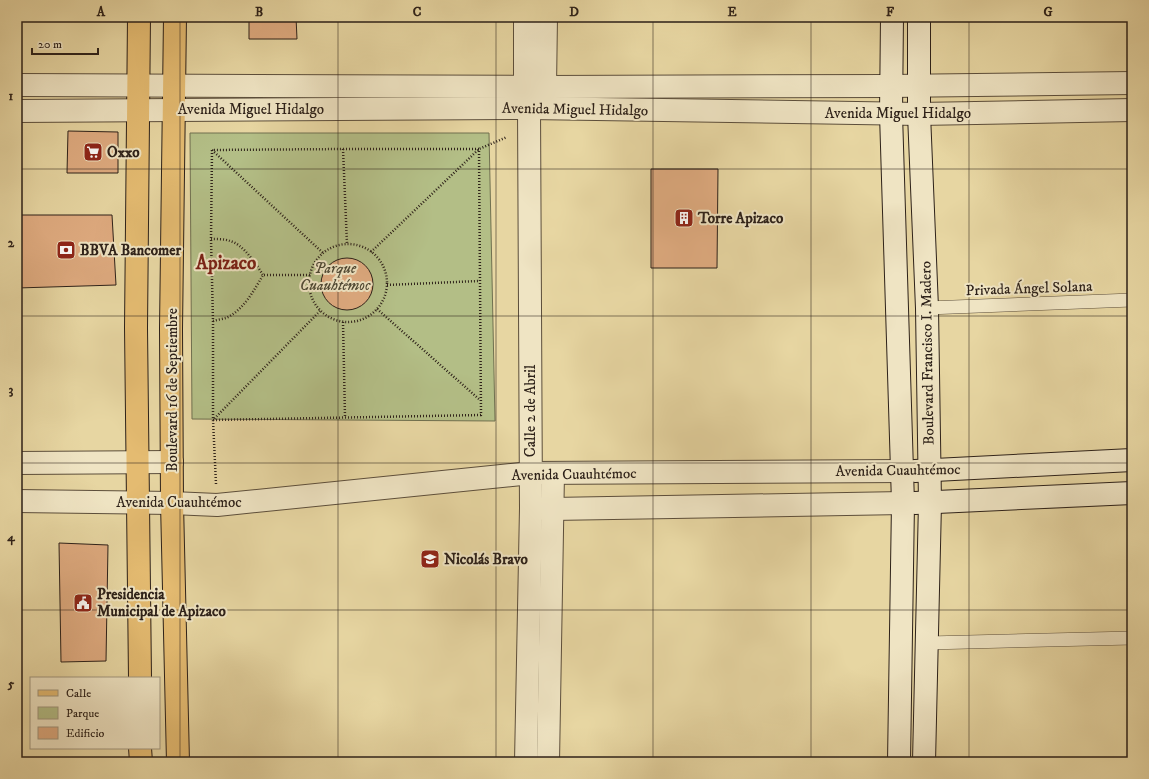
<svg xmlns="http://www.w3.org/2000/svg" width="1149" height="779" font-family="'IM FELL DW Pica',serif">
<rect width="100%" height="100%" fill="#e7d6a2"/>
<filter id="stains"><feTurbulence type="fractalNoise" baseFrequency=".005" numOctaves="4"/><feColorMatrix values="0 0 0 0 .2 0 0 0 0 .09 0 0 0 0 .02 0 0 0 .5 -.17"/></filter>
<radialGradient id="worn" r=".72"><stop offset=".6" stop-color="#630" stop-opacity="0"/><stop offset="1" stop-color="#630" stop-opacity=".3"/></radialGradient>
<!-- green -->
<polygon fill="#b3be86" stroke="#707050" points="190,133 489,133 495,421 192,419"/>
<!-- building -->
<g fill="#dfab80" stroke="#2d2119">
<polygon points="249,17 296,17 297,39 249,39"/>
<polygon points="68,131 118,132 118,173 67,173"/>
<polygon points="651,169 718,169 717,268 651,268"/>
<polygon points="17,215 112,215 116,285 17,288"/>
<circle cx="347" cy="284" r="26"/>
<polygon points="59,543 108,545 106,661 61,662"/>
</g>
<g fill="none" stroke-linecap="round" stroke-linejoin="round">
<defs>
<g id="lane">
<polyline points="927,308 1132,300"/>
<polyline points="928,643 1132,638"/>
</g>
<g id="street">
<polyline points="525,17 525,86 529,108 531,508 526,762"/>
<polyline points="546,17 545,87 546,101"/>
<polyline points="17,85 545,87 891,86 1132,83"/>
<polyline points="17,111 529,108 919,114 1132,110"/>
<polyline points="17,463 172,462"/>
<polyline points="17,501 172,503 217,505 531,473 903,471"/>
<polyline points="531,508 552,509 903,503"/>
<polyline points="548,762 553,473"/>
</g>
<g id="secondary">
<polyline points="892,17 891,114 903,503 899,762"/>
<polyline points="919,17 919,114 927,308 930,503 924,762"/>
<polyline points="915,471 1132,460"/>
<polyline points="915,503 1132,493"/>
</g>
<g id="primary">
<polyline points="139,17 136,328 140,678"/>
<polyline points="175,17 171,329 172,503 178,762"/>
<polyline points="140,748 141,762"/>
</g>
</defs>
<!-- lane casing -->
<use href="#lane" stroke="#5c4e3b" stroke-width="14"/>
<!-- street casing -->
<use href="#street" stroke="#5c4e3b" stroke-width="24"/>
<!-- secondary casing -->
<use href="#secondary" stroke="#2d2119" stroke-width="24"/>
<!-- primary casing -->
<use href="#primary" stroke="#2d2119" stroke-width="24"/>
<!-- path -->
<g stroke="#2d2119" stroke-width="2.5" stroke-dasharray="1 2" stroke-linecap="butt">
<polygon points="343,149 479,149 481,415 213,420 213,321 211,239 212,150"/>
<polyline points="343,149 347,244"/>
<polyline points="212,150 323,253"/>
<path d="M211,239C217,239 225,239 230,241C243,244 256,264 263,275"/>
<circle cx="348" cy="283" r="39"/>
<polyline points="371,252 479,149 507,137"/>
<polyline points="387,285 479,281"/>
<polyline points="377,309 480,400"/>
<path d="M213,321C217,320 222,319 226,318C243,311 255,289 263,275H310"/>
<polyline points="343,322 345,417"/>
<polyline points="216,484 213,420 320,311"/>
</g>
<!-- lane -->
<use href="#lane" stroke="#efe4c3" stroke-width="13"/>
<!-- street -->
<use href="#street" stroke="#efe4c3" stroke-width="22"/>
<!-- secondary -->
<use href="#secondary" stroke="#efe4c3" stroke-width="22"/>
<!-- primary -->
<use href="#primary" stroke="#e4bb71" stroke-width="22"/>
</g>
<!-- grid -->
<path fill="none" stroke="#2d2119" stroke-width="1" stroke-opacity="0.55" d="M180,17V762M338,17V762M496,17V762M653,17V762M811,17V762M969,17V762M17,169H1132M17,316H1132M17,463H1132M17,610H1132"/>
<!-- icons -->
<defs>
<symbol id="supermarket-square" viewBox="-11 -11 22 22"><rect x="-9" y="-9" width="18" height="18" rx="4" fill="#8f2418" stroke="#efe4c3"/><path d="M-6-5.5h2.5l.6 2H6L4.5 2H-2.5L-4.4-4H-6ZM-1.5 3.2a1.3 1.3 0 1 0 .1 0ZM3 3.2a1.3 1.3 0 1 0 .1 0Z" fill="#fff"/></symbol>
<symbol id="building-square" viewBox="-11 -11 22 22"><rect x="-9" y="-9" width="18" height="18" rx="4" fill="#8f2418" stroke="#efe4c3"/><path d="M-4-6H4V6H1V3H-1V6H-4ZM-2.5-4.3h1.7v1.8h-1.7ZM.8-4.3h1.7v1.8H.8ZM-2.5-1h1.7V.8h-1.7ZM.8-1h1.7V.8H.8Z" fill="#fff"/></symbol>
<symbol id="bank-square" viewBox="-11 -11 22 22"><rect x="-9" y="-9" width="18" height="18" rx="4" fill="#8f2418" stroke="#efe4c3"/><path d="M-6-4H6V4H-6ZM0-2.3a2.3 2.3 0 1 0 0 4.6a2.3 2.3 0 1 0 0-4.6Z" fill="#fff"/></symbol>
<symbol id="university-square" viewBox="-11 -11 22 22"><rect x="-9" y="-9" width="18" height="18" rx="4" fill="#8f2418" stroke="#efe4c3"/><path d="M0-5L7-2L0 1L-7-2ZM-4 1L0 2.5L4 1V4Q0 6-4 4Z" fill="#fff"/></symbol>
<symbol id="civic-square" viewBox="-11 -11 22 22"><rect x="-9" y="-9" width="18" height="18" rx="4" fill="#8f2418" stroke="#efe4c3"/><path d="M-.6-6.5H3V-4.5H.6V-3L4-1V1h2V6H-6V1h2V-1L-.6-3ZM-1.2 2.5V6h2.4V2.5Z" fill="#fff"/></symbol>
</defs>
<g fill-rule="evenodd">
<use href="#supermarket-square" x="82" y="141" width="22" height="22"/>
<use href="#building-square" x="673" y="207" width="22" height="22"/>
<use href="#bank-square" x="55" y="239" width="22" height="22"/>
<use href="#university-square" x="419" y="548" width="22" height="22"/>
<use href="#civic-square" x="72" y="592" width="22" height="22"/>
</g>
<g text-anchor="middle" stroke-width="4" stroke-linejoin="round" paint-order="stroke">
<!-- street labels -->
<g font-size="15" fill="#2d2119" stroke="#efe4c3">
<text x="251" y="114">Avenida Miguel Hidalgo</text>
<text transform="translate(575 109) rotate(1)" y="5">Avenida Miguel Hidalgo</text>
<text x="898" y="118">Avenida Miguel Hidalgo</text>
<text transform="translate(1029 288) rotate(-2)" y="5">Privada Ángel Solana</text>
<text transform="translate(927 353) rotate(-91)" y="5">Boulevard Francisco I. Madero</text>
<text transform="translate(172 390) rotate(-90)" y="5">Boulevard 16 de Septiembre</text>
<text transform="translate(530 411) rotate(-90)" y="5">Calle 2 de Abril</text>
<text transform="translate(898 470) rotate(-1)" y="5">Avenida Cuauhtémoc</text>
<text transform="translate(574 474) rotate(-1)" y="5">Avenida Cuauhtémoc</text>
<text x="179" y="507">Avenida Cuauhtémoc</text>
</g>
<!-- poi labels -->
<g font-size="15" font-weight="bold" fill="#2d2119" stroke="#efe4c3" text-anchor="start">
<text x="107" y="157">Oxxo</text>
<text x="698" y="223">Torre Apizaco</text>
<text x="80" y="255">BBVA Bancomer</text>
<text x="444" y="564">Nicolás Bravo</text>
<text x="97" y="599">Presidencia<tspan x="97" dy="17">Municipal de Apizaco</tspan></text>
</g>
<!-- park labels -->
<g font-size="15" font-style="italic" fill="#4e4834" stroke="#efe4c3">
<text x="335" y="273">Parque<tspan x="335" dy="17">Cuauhtémoc</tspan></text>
</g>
<!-- district labels -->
<g font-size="19" font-weight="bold" fill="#7a1f14" stroke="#efe4c3">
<text x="226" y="269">Apizaco</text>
</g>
</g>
<!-- margin -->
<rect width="1149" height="779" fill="none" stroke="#e7d6a2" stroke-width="44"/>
<!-- legend -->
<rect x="30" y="677" width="130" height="72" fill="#efe4c3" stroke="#a1967f"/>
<rect x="38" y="690" width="20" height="6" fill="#e4bb71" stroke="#a1967f"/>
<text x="66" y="697" font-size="12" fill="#2d2119">Calle</text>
<rect x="38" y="707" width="20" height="12" fill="#b3be86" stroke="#a1967f"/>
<text x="66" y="717" font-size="12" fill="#2d2119">Parque</text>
<rect x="38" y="727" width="20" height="12" fill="#dfab80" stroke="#a1967f"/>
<text x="66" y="737" font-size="12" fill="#2d2119">Edificio</text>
<!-- scale -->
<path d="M32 48v6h66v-6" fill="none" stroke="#2d2119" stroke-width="2"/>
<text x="38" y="48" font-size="12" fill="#2d2119" stroke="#efe4c3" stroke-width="3" paint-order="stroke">20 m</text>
<rect x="22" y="22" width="1105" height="735" fill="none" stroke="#2d2119" stroke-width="1.5"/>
<g font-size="13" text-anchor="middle" font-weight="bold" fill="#2d2119">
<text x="101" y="16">A</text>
<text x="259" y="16">B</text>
<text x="417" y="16">C</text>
<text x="574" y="16">D</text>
<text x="732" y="16">E</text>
<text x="890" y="16">F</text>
<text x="1048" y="16">G</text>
<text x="11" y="100">1</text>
<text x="11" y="247">2</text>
<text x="11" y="394">3</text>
<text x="11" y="541">4</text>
<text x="11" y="688">5</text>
</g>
<rect width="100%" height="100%" filter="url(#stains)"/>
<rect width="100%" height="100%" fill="url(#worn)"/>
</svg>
